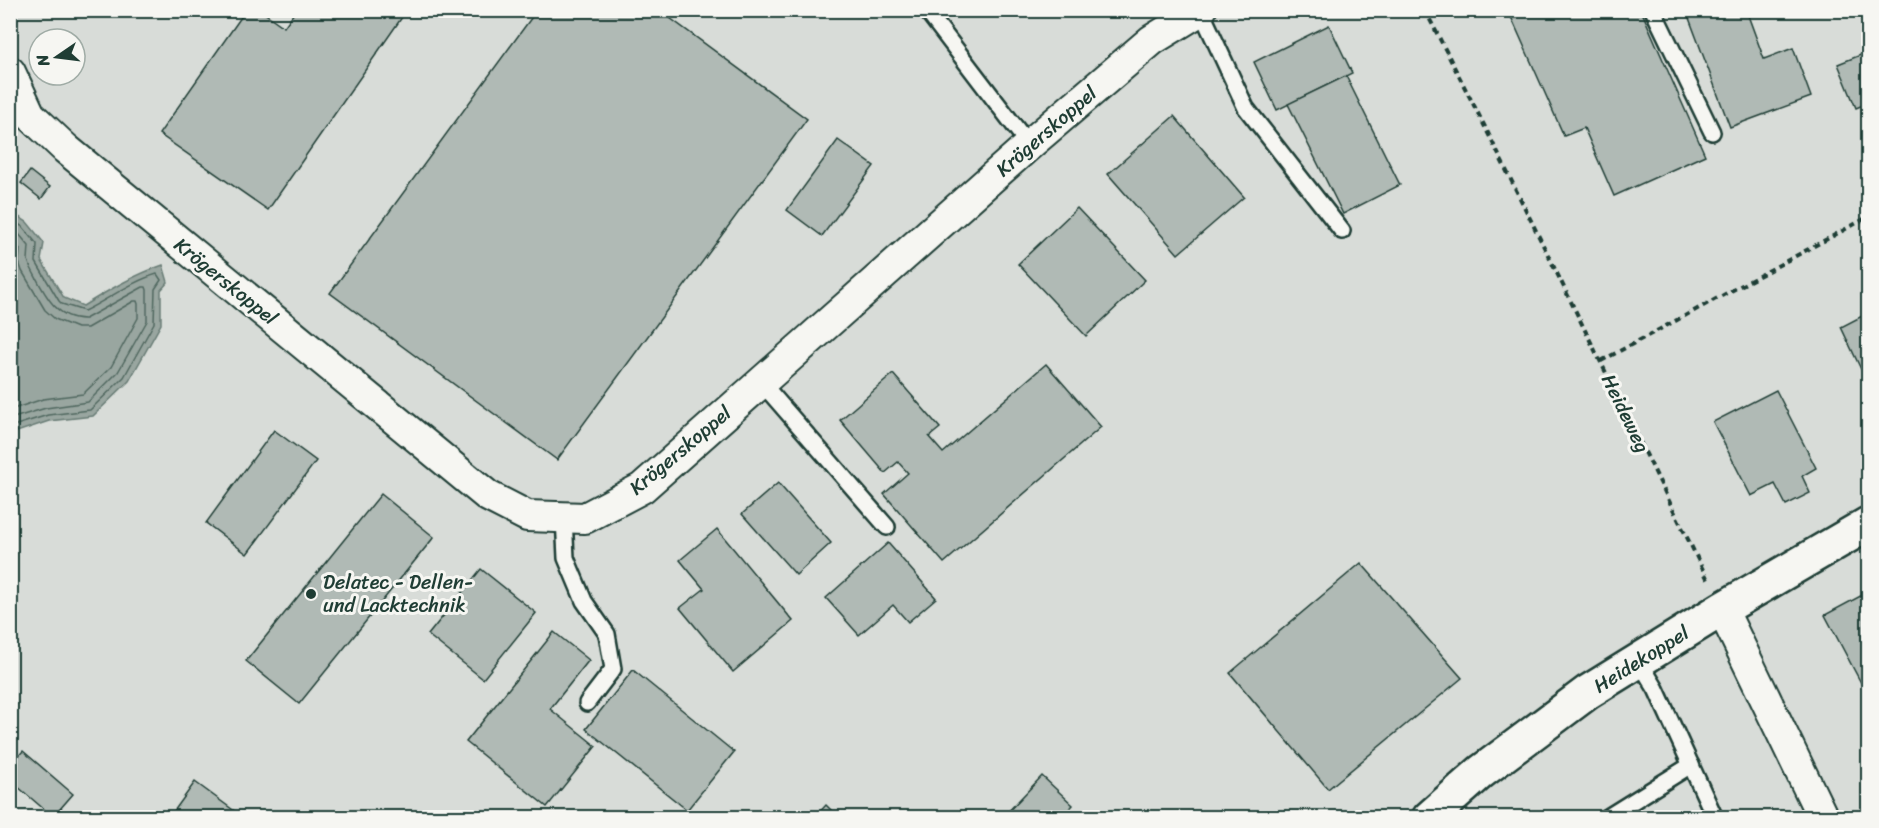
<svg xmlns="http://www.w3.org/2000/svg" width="1879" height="828" font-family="Sriracha,sans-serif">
<rect width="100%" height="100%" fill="#e9ebe7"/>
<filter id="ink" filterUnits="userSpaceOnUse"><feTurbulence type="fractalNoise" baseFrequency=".0167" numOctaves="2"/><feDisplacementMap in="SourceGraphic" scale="12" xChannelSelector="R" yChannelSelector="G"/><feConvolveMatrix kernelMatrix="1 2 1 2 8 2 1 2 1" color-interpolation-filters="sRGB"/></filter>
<g filter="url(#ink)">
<!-- built -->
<path fill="#d8dcd8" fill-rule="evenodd" d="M11,11H1868V817H11ZM39,39H75V75H39Z"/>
<!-- water -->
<path fill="#99a6a0" stroke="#687c75" stroke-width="1.5" d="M11,212L27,222L44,243L41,260L64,298L83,306C109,290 134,275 163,265L168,282L161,290V324L129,381L93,416L49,421L11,434Z"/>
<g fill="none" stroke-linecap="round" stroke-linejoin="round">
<!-- shore -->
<g stroke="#50675f" stroke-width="1.5">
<path d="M10,219L23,227L37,244L36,262L59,301L62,304L84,311C109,299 130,282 157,274L161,280L155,289L154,323L124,377L90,410L48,415L10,427"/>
<path d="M10,228L18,233L29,246L28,260L30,266C43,290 54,320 85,319L143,287H146L147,290V321L118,372L88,402L46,408L10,419"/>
<polyline points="10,238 20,249 19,262 22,271 45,310 55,319 77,328 87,328 134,301 137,301 138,304 138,318 111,367 83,394 43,399 10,410"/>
</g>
</g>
<!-- building -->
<g fill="#b0bab5" stroke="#1f3d34" stroke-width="1.5">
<polygon points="246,10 260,10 284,27 296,10 407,10 268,210 159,134"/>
<polygon points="537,10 659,10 807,119 557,460 330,293"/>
<polygon points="1508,10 1641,10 1705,155 1614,196 1584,128 1564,136"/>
<polygon points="1686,10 1746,10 1764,59 1793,48 1811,97 1730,127"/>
<polygon points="1857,10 1868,10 1868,24 1864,26"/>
<polygon points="1329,25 1352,73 1277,110 1254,62"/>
<polygon points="1868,52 1868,103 1856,108 1838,64"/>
<polygon points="1346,76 1400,185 1343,214 1288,104"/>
<polygon points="1174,116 1244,197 1178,254 1108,174"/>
<polygon points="838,140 874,166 822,236 787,210"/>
<polygon points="30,171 50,187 41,199 21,183"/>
<polygon points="1077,208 1145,280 1086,336 1018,264"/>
<polygon points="1868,313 1868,384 1841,327"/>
<polygon points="1046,364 1101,427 944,563 884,494 908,473 898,462 885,473 840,420 893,374 940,428 929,437 943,453"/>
<polygon points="1776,390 1816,468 1802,476 1810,493 1786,505 1775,484 1751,496 1713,422"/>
<polygon points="274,430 316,461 247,554 206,523"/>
<polygon points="778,483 831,543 796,575 742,514"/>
<polygon points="381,494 434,537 299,704 246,661"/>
<polygon points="717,529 793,621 733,672 680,608 704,589 680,560"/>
<polygon points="888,543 936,598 908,622 893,605 859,635 826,598"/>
<polygon points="1361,563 1462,678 1328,789 1230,673"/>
<polygon points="481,569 536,613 483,679 428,635"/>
<polygon points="1868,592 1868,696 1825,615"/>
<polygon points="554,632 589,660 550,709 596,746 547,807 466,742"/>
<polygon points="633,670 734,752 687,810 586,729"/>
<polygon points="23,751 73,794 53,817 10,780 10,765"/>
<polygon points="1042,776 1073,805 1061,818 1002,818"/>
<polygon points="195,782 244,818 169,818"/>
<polygon points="826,805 839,818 814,818"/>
</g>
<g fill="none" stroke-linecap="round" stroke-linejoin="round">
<defs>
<g id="lane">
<polyline points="926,10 1029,145"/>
<polyline points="1653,10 1712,132"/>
<polyline points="1201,11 1246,108 1342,231"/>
<polyline points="761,382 887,527"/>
<polyline points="564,517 566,558 584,601 607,634 613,669 587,703"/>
<polyline points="1639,661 1656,689 1715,818"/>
<polyline points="1606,818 1691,765"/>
</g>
<g id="street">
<polyline points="10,72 30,115 66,149 488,496 527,516 585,518 642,488 1029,145 1152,40 1201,10"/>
<polyline points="1722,609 1823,818"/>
</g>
<polyline id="secondary" points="1429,818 1481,772 1588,692 1722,609 1868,524"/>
</defs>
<!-- lane casing -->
<use href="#lane" stroke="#1f3d34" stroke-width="20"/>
<!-- street casing -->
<use href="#street" stroke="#1f3d34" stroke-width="34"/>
<!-- secondary casing -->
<use href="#secondary" stroke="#1f3d34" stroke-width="38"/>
<!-- path -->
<g stroke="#1f3d34" stroke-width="4" stroke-dasharray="6 4.5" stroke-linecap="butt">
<polyline points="1425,10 1484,125 1709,582"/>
<polyline points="1601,361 1868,217"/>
</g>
<!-- lane -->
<use href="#lane" stroke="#f6f6f2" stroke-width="15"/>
<!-- street -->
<use href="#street" stroke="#f6f6f2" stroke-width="30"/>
<!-- secondary -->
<use href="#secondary" stroke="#f6f6f2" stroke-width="33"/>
</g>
</g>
<!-- markers -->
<circle fill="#1f3d34" stroke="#f6f6f2" stroke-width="2" cx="311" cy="594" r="6"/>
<g text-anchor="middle" stroke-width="6" stroke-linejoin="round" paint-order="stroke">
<!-- street labels -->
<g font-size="20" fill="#1f3d34" stroke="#f6f6f2">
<text transform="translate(1046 131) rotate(-41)" y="7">Krögerskoppel</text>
<text transform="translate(226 281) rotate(39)" y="7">Krögerskoppel</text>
<text transform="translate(1626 413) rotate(64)" y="7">Heideweg</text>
<text transform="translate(680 450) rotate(-40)" y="7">Krögerskoppel</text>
<text transform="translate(1641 659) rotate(-32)" y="7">Heidekoppel</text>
</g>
<!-- poi labels -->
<g font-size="20" fill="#1f3d34" stroke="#f6f6f2" text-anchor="start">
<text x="323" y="589">Delatec - Dellen-<tspan x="323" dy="23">und Lacktechnik</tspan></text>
</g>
</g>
<!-- margin -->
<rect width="1879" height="828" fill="none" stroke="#f6f6f2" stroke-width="36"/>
<rect x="18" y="18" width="1843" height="792" fill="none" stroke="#1f3d34" stroke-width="2" filter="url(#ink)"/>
<!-- north arrow -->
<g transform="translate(57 57) rotate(256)"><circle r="28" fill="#f6f6f2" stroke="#a0aca6" stroke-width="1.5"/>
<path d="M0-4.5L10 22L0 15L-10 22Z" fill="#1f3d34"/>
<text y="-9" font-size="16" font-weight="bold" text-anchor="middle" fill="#1f3d34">N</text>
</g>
</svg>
